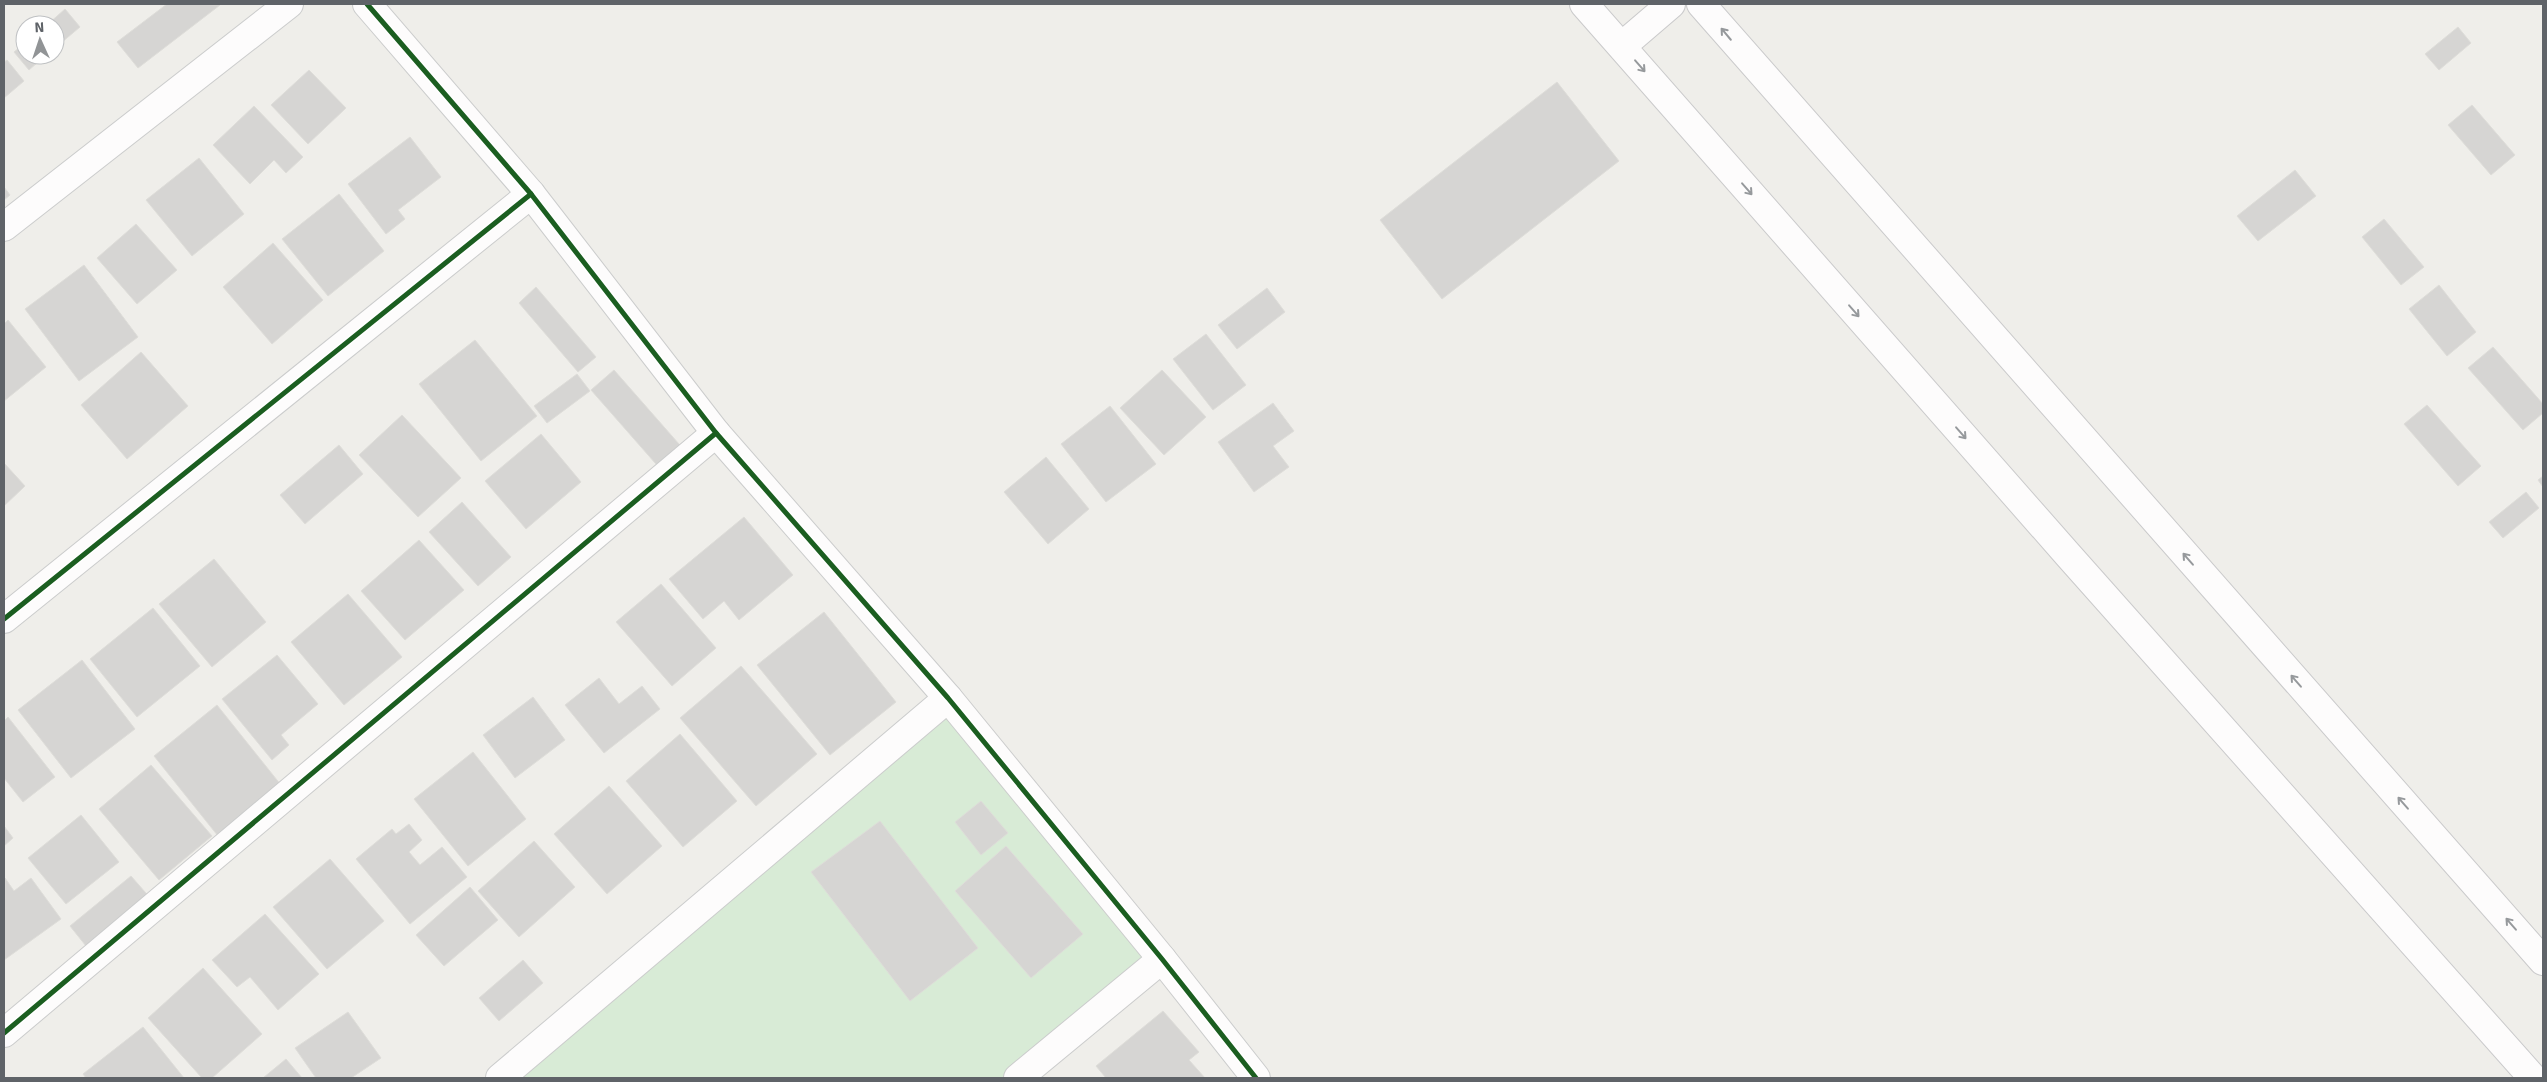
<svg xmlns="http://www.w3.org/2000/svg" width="2547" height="1082" font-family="Signika,sans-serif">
<rect width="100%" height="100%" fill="#efeeea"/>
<!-- green -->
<polygon fill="#d8ebd6" points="948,698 1162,959 1018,1078 500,1078"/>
<!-- building -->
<g fill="#d6d5d3" stroke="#deddd9">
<polygon points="167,4 220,5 138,68 117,42"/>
<polygon points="65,9 80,27 55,48 55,25 47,25"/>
<polygon points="2458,27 2471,43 2439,70 2425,54"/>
<polygon points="25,43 25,55 46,55 29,70 14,52"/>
<polygon points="7,60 24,81 4,98 4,62"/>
<polygon points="309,70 346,108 308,144 271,105"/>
<polygon points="1557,82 1619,161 1442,299 1380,220"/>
<polygon points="2472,105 2515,155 2491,175 2448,125"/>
<polygon points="254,106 303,157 286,173 274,160 250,184 213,145"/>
<polygon points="410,137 441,177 398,210 405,219 386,234 348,184"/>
<polygon points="199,158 244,214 192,256 146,200"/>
<polygon points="2295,170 2316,196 2258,241 2237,216"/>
<polygon points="4,187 10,195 4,200"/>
<polygon points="339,194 384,251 328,296 282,239"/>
<polygon points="2384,219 2424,267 2401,285 2362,237"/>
<polygon points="136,224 177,270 137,304 97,258"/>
<polygon points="273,243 323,300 272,344 223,287"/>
<polygon points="84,265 138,337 79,381 25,309"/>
<polygon points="2439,285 2476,332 2447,356 2409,309"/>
<polygon points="536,287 596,357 578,372 519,303"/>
<polygon points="1267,288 1285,312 1237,349 1218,325"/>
<polygon points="8,320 46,367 4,401 4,324"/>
<polygon points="1206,334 1246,385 1213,410 1173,359"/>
<polygon points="475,340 537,416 481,461 419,384"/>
<polygon points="2493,347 2543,404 2543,413 2523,430 2468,368"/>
<polygon points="141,352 188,406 127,459 81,405"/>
<polygon points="614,370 686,452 663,472 591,390"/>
<polygon points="1162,370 1206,417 1164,455 1120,408"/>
<polygon points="577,374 590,391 547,423 534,406"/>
<polygon points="1273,403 1294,431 1273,446 1289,467 1254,492 1218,442"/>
<polygon points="2427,405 2481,466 2458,486 2404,424"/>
<polygon points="1110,406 1156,464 1106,502 1061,444"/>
<polygon points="402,415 461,478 418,517 359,455"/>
<polygon points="541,434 581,482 526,529 485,481"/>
<polygon points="339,445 363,474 305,524 280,495"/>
<polygon points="1046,457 1089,509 1048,544 1004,492"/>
<polygon points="4,463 25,486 4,506"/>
<polygon points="2543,476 2543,487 2538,480"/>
<polygon points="2526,492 2539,508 2503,538 2489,522"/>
<polygon points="462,502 511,557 478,586 429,532"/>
<polygon points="744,517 793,575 739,620 724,601 703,619 669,579"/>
<polygon points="419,540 464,590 405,640 361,591"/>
<polygon points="214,559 266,622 212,667 159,604"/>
<polygon points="661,584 716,648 672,686 616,622"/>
<polygon points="348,594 402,657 344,705 291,642"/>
<polygon points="153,608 200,666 137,717 90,659"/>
<polygon points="824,612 896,702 830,755 757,665"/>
<polygon points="277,655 318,704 281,735 289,745 272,760 222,699"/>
<polygon points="82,660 135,729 71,778 18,710"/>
<polygon points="741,666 817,754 756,806 680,718"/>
<polygon points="599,678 619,704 642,686 660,709 604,753 565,705"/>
<polygon points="533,697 565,740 515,778 483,735"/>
<polygon points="217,705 281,785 218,836 154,756"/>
<polygon points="8,717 55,777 23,802 4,778 4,721"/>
<polygon points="680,734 737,801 683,847 626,781"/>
<polygon points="473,752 526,819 468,866 414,799"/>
<polygon points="151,765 212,836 159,880 99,809"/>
<polygon points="609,786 662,846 607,894 554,834"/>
<polygon points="981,801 1008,833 981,855 955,822"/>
<polygon points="81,815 119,862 66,904 28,858"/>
<polygon points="880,821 978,948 910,1001 811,872"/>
<polygon points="409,824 422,840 409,852 420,865 442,847 467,877 410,924 356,859 392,829 396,834"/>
<polygon points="4,826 13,838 4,846"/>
<polygon points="534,841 575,887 519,937 478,891"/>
<polygon points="1006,846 1083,934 1031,978 955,891"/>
<polygon points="330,859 384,921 327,969 273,907"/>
<polygon points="131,876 152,900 90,951 70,926"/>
<polygon points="5,878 14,891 31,878 61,919 4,960"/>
<polygon points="470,887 498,920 444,966 416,935"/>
<polygon points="265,914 319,974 278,1010 250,977 237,987 212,960"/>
<polygon points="523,960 543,983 499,1021 479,998"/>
<polygon points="203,968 262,1034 212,1078 202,1078 148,1018"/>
<polygon points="1163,1011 1199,1052 1189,1060 1205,1078 1106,1078 1096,1066"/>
<polygon points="348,1012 381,1058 351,1078 316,1078 295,1048"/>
<polygon points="143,1027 184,1078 86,1078 83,1074"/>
<polygon points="286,1059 302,1078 263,1078"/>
</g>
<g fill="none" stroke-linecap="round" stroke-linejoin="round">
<defs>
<g id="minor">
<polyline points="367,4 531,194 716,433 948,698 1162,959 1256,1078"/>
<polyline points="4,227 289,4"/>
<polyline points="4,619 531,194"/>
<polyline points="4,1033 716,433"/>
<polyline points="500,1078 948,698"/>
<polyline points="1018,1078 1162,959"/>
</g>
<g id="secondary">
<polyline points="1584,4 2069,556 2533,1078"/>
<polyline points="1701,4 2543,961"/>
<polyline points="1622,46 1671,4"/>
</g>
</defs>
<!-- minor casing -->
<use href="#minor" stroke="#cbcccc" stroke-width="30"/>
<!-- secondary casing -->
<use href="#secondary" stroke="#cacacb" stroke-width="30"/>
<!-- minor -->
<use href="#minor" stroke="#fdfcfc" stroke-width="28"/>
<!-- secondary -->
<use href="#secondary" stroke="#fdfcfc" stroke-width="28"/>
<defs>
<g id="cycleway">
<polyline points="367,4 531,194 716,433 948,698 1162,959 1256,1078"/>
<polyline points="4,619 531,194"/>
<polyline points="4,1033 716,433"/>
</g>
</defs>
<!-- cycleway casing -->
<use href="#cycleway" stroke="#fff" stroke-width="8"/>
<!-- cycleway -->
<use href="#cycleway" stroke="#1b5e20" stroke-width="5"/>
</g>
<!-- one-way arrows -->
<defs><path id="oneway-shaft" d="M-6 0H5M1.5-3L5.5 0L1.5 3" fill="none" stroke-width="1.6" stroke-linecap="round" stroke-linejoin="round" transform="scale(1.25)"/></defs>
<g stroke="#96999c">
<use href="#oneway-shaft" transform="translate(1726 34) rotate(-130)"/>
<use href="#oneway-shaft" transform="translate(1640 66) rotate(49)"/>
<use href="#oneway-shaft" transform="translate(1747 189) rotate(49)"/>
<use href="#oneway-shaft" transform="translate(1854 311) rotate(49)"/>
<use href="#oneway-shaft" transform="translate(1961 433) rotate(49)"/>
<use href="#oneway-shaft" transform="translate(2188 559) rotate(-131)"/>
<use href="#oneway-shaft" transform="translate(2296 681) rotate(-131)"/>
<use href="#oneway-shaft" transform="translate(2403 803) rotate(-131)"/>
<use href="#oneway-shaft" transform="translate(2511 924) rotate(-131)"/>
</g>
<!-- border -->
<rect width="2547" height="1082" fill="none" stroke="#5f6368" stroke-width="10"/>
<!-- north arrow -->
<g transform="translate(40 40) rotate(357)"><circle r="24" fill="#ffffff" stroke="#bfc1c3"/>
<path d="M0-4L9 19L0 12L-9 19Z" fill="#919496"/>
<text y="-8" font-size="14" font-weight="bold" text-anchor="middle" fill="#5f6368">N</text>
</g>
</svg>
